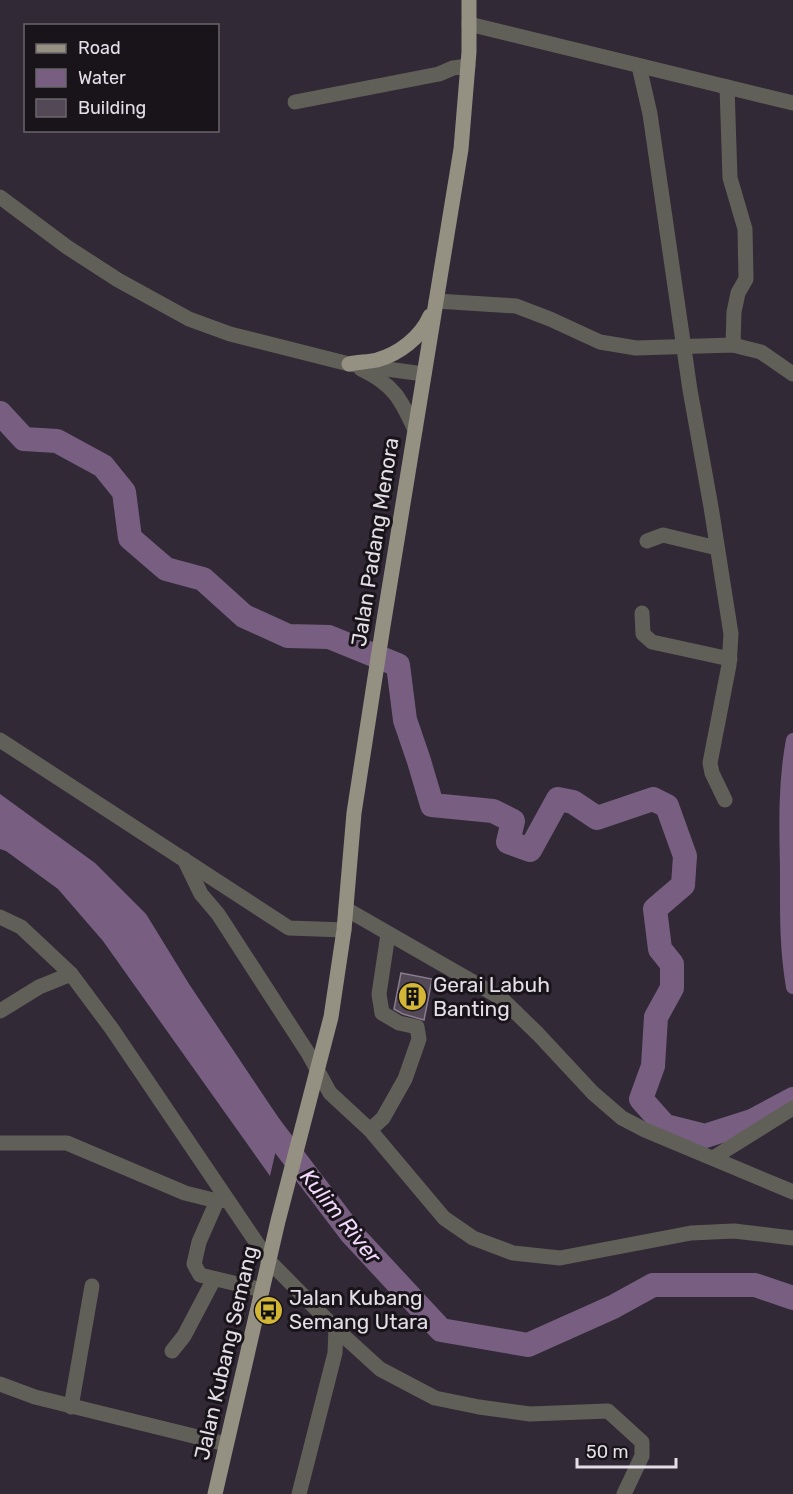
<svg xmlns="http://www.w3.org/2000/svg" width="793" height="1494" font-family="Rubik,sans-serif">
<rect width="100%" height="100%" fill="#322936"/>
<!-- water -->
<polygon fill="#785f82" points="0,794 95,863 146,914 189,984 282,1123 270,1176 103,941 58,889 6,851 0,849"/>
<g fill="none" stroke-linecap="round" stroke-linejoin="round">
<!-- canal -->
<path stroke="#785f82" stroke-width="14" d="M793,740C785,782 786,825 787,868C787,909 786,946 793,987"/>
<!-- river -->
<g stroke="#785f82" stroke-width="24">
<polyline points="0,413 24,439 57,441 103,466 124,492 130,538 166,569 203,579 244,616 288,636 329,637 398,665 405,720 419,761 432,805 493,811 513,821 508,842 530,850 558,799 573,802 597,818 653,799 667,806 685,856 683,885 655,909 660,949 672,964 672,988 656,1017 653,1066 641,1099 665,1126 705,1136 752,1121 793,1099"/>
<polyline points="259,1112 351,1233 441,1330 528,1345 613,1307 653,1285 755,1285 793,1298"/>
</g>
</g>
<!-- building -->
<polygon fill="#524856" stroke="#887d8d" stroke-width="1.5" points="401,973 432,979 424,1020 403,1014 394,1009"/>
<g fill="none" stroke-linecap="round" stroke-linejoin="round">
<!-- minor -->
<g stroke="#616058" stroke-width="15">
<polyline points="469,24 793,103"/>
<polyline points="639,66 650,114 690,390 711,507 731,634 729,665 710,763 712,773 725,800"/>
<polyline points="727,87 730,178 745,229 746,279 738,293 734,312 733,345"/>
<polyline points="295,102 439,74 453,68 468,66"/>
<polyline points="0,197 67,247 118,280 189,319 230,334 349,364 424,374"/>
<polyline points="436,301 516,306 550,319 600,342 636,348 733,345 761,352 793,374"/>
<path d="M361,369C393,384 401,399 415,430"/>
<polyline points="647,541 663,535 717,548"/>
<polyline points="642,613 643,634 652,642 730,659"/>
<polyline points="0,740 289,928 344,930"/>
<polyline points="184,859 201,894 218,914 308,1053 330,1093 370,1130 444,1218 473,1238 513,1253 560,1258 691,1233 734,1231 793,1238"/>
<polyline points="346,909 501,998 538,1034 593,1093 622,1118 645,1130 793,1192"/>
<polyline points="0,917 21,927 71,974 112,1029 269,1261 336,1329 380,1369 435,1398 479,1407 530,1414 608,1411 642,1442 642,1456 624,1494"/>
<polyline points="0,1011 39,987 71,974"/>
<polyline points="370,1130 383,1118 405,1079 419,1039 417,1027 399,1023 382,1013 379,994 388,934"/>
<polyline points="0,1143 67,1143 185,1193 217,1201 227,1200"/>
<polyline points="713,1158 793,1108"/>
<polyline points="217,1201 199,1242 194,1264 200,1275 262,1290"/>
<polyline points="172,1351 184,1336 214,1279"/>
<polyline points="0,1384 35,1397 226,1444"/>
<polyline points="71,1407 92,1286"/>
<polyline points="299,1494 335,1353 336,1329"/>
</g>
<!-- major -->
<g stroke="#959182" stroke-width="15">
<path d="M349,364C358,362 368,362 377,360C399,354 421,337 430,316"/>
<polyline points="215,1494 278,1221 331,1017 344,930 354,813 383,626 461,149 469,52 469,0"/>
</g>
</g>
<!-- icons -->
<defs>
<symbol id="building-disc" viewBox="-11 -11 22 22"><circle r="9.5" fill="#d3b635" stroke="#181419"/><path d="M-4-6H4V6H1V3H-1V6H-4ZM-2.5-4.3h1.7v1.8h-1.7ZM.8-4.3h1.7v1.8H.8ZM-2.5-1h1.7V.8h-1.7ZM.8-1h1.7V.8H.8Z" fill="#111"/></symbol>
<symbol id="bus-disc" viewBox="-11 -11 22 22"><circle r="9.5" fill="#d3b635" stroke="#181419"/><path d="M-5-6H5V4H4V6H2V4H-2V6H-4V4H-5ZM-3.5-4V0h7V-4ZM-3.5 1.2v1.5H-2V1.2ZM2 1.2v1.5H3.5V1.2Z" fill="#111"/></symbol>
</defs>
<g fill-rule="evenodd">
<use href="#building-disc" x="396" y="980" width="33" height="33"/>
<use href="#bus-disc" x="252" y="1294" width="33" height="33"/>
</g>
<g text-anchor="middle" stroke-width="6" stroke-linejoin="round" paint-order="stroke">
<!-- street labels -->
<g font-size="21" fill="#e4dee7" stroke="#181419">
<text transform="translate(375 542) rotate(-81)" y="7">Jalan Padang Menora</text>
<text transform="translate(226 1353) rotate(-77)" y="7">Jalan Kubang Semang</text>
</g>
<!-- poi labels -->
<g font-size="21" fill="#e4dee7" stroke="#181419" text-anchor="start">
<text x="433" y="992">Gerai Labuh<tspan x="433" dy="24">Banting</tspan></text>
<text x="289" y="1305">Jalan Kubang<tspan x="289" dy="24">Semang Utara</tspan></text>
</g>
<!-- water labels -->
<g font-size="22" font-style="italic" fill="#f3d9fd" stroke="#181419">
<text transform="translate(341 1216) rotate(51)" y="8">Kulim River</text>
</g>
</g>
<!-- legend -->
<rect x="24" y="24" width="195" height="108" fill="#181419" stroke="#6a656b" stroke-width="1.5"/>
<rect x="36" y="44" width="30" height="9" fill="#959182" stroke="#6a656b" stroke-width="1.5"/>
<text x="78" y="54" font-size="18" fill="#e4dee7">Road</text>
<rect x="36" y="69" width="30" height="18" fill="#785f82" stroke="#6a656b" stroke-width="1.5"/>
<text x="78" y="84" font-size="18" fill="#e4dee7">Water</text>
<rect x="36" y="99" width="30" height="18" fill="#524856" stroke="#6a656b" stroke-width="1.5"/>
<text x="78" y="114" font-size="18" fill="#e4dee7">Building</text>
<!-- scale -->
<path d="M577 1458v9h99v-9" fill="none" stroke="#e4dee7" stroke-width="3"/>
<text x="586" y="1458" font-size="18" fill="#e4dee7" stroke="#181419" stroke-width="4.5" paint-order="stroke">50 m</text>
</svg>
